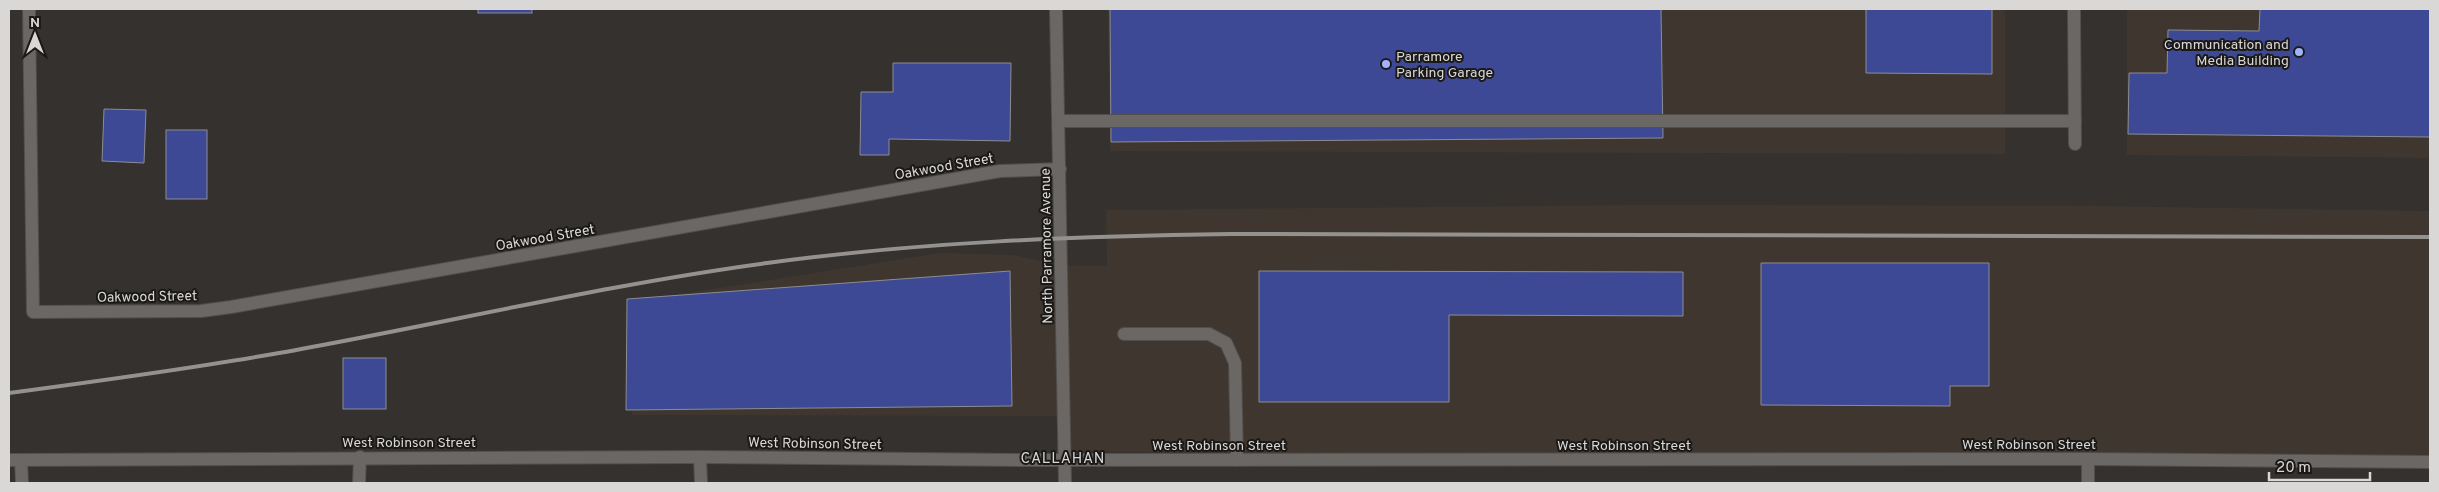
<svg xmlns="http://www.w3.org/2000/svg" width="2439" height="492" font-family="Overpass,sans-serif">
<rect width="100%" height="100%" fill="#34312e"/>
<!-- built -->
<g fill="#3f372f">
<polygon points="1108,9 2005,9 2005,154 1110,151"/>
<polygon points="2127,9 2430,9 2430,158 2127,155"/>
<polygon points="1653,205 2093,206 2430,211 2430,464 2087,462 1063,451 1060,416 632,415 631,302 940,253 1012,255 1060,265 1107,266 1106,210"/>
</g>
<!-- building -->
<g fill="#3d4994" stroke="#8c8d92">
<rect x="478" y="9" width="54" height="4"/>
<polygon points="1110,9 1661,9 1663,138 1111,142"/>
<polygon points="1866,9 1992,9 1992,74 1866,73"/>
<polygon points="2260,9 2430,9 2430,137 2128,134 2129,73 2167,73 2168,30 2259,31"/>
<polygon points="893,63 1011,63 1010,141 889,139 889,155 860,155 861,92 893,92"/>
<polygon points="104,109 146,110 144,163 102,161"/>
<rect x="166" y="130" width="41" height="69"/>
<polygon points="1761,263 1989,263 1989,386 1950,386 1950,406 1761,405"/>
<polygon points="1010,271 1012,406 626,410 627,299"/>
<polygon points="1259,271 1683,272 1683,316 1449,315 1449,402 1259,402"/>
<rect x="343" y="358" width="43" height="51"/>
</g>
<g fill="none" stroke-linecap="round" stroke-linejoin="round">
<defs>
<g id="minor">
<polyline points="29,9 33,312 201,311 231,307 1000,171 1060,169"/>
<polyline points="1056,9 1065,483"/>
<polyline points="2074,9 2075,144"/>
<polyline points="1059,121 2075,121"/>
<polyline points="1124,334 1209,334 1226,343 1235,363 1237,460"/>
<polyline points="700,457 701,483"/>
<polyline points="2088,459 2088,483"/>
<polyline points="9,460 700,457 1022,460 2088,459 2430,462"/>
<polyline points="21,460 22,483"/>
<polyline points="359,483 360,457"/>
</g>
</defs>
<!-- minor casing -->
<use href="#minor" stroke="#514e4c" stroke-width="14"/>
<!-- minor -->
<use href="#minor" stroke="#6b6764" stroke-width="12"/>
<!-- rail -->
<path stroke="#94928f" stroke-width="4" d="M9,393C99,381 189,369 279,353C442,324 603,285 767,263C921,242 1076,236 1231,234L2430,237"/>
</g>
<!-- markers -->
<g fill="#a1b3fd" stroke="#1a1917" stroke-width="2">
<circle cx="2299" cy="52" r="5"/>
<circle cx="1386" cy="64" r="5"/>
</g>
<g text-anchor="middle" stroke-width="4" stroke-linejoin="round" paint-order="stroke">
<!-- poi labels -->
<g font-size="14" fill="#dad8d6" stroke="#1a1917" text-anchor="end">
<text x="2289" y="49">Communication and<tspan x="2289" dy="16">Media Building</tspan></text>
<text x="1396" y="61" text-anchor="start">Parramore<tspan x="1396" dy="16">Parking Garage</tspan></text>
</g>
<!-- street labels -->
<g font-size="14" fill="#dad8d6" stroke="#1a1917">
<text transform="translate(944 166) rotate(-10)" y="5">Oakwood Street</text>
<text transform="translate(545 237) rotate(-10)" y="5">Oakwood Street</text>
<text transform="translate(1046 246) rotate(-91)" y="5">North Parramore Avenue</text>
<text transform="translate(147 296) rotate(-1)" y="5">Oakwood Street</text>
<text x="409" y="447">West Robinson Street</text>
<text transform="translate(815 443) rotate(1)" y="5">West Robinson Street</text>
<text x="2029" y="449">West Robinson Street</text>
<text x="1219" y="450">West Robinson Street</text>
<text x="1624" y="450">West Robinson Street</text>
</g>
<!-- neighbourhood labels -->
<g font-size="15" letter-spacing="1" fill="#dad8d6" stroke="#1a1917">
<text x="1063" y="463">CALLAHAN</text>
</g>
</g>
<!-- border -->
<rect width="2439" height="492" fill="none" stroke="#dad8d6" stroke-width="20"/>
<!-- north arrow -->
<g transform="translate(35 35)" stroke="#1a1917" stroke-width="4" paint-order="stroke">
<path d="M0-4L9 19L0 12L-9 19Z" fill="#dad8d6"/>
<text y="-8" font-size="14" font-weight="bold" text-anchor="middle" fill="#dad8d6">N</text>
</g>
<!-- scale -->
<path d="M2269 472v8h101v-8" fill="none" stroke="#dad8d6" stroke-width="2.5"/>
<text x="2276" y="472" font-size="15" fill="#dad8d6" stroke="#1a1917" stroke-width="4" paint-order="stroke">20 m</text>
</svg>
